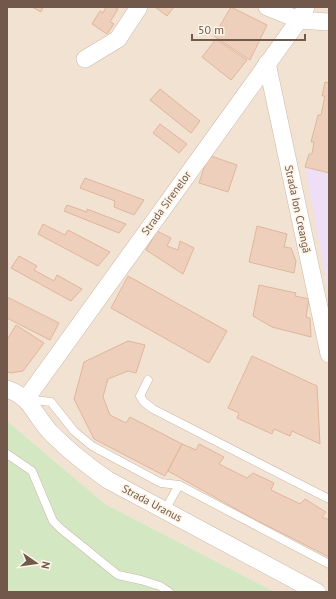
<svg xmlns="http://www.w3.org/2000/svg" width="336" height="599" font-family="'PT Sans',sans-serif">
<rect width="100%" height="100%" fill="#fbf1e2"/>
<!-- residential -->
<polygon fill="#f2e2d1" points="7,7 329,7 329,592 275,592 105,504 7,421"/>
<!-- education -->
<polygon fill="#eedff7" points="305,167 329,173 329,295"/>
<!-- green -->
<polygon fill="#d2e7c2" points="7,421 105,504 275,592 7,592"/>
<!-- building -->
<g fill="#eecfbc" stroke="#e0b69d">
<polygon points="32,7 43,7 41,12"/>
<polygon points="106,7 114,7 118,9 110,22 114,24 107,34 92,24 100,11 103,13"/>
<polygon points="155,7 174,7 167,16"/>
<polygon points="231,7 267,25 250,60 214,36"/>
<polygon points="216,39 247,60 231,80 202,57"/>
<polygon points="325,82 329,83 329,173 305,167 309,154 312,154 314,142 311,142 318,115 321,115 325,96 322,96"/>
<polygon points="160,89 200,121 191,133 150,100"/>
<polygon points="160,124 187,144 179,153 153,133"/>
<polygon points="208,155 237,165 228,192 199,183"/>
<polygon points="85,178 144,200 134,215 114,207 115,201 80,188"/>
<polygon points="67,205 87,212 87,209 126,224 119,233 64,211"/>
<polygon points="43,224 65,235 68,230 110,252 98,266 38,234"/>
<polygon points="257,226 287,234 284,247 291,248 296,261 294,273 249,262"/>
<polygon points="157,231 171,238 167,246 178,250 180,241 194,248 183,274 146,250"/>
<polygon points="19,256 37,266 34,270 54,281 57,275 82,289 71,301 11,268"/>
<polygon points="128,276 227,331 209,363 111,308"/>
<polygon points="259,285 296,293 295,296 309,299 306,317 310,318 311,337 272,327 253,316"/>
<polygon points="7,297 59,323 50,340 7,318"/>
<polygon points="16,325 44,343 23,371 11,373 7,372 7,340"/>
<polygon points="128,341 145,345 136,373 128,371 108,379 103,397 110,415 126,423 130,417 182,444 165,476 94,439 74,399 84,362"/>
<polygon points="252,356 317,386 320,444 292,431 290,436 274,429 272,434 237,418 239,413 228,408"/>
<polygon points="182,444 196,450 199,444 224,457 219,464 247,478 253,473 274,483 271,490 300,504 305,499 326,512 322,517 329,520 329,557 252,518 168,471"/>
</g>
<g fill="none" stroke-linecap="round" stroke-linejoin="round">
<defs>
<g id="service">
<polyline points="148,380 140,396 144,402 153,409 329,499"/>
<polyline points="27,399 51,402 74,431 92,446 161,483 179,485 329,564"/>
<polyline points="7,454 32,471 53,521 61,529 118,575 141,580 160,586 169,592"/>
<polyline points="165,510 179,485"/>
</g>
<g id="minor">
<polyline points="267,7 299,20 329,22"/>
<polyline points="85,59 118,39 139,7"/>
<polyline points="267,63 329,354"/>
<path d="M7,389C33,398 34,416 52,434C69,451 88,466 108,480L317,592"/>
<polyline points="26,399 299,20 306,7"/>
</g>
</defs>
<!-- service casing -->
<use href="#service" stroke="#cbb8aa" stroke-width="9"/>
<!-- minor casing -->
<use href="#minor" stroke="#cbb8aa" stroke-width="18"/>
<!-- service -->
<use href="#service" stroke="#fff" stroke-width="8"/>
<!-- minor -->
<use href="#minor" stroke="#fff" stroke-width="17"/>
</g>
<g text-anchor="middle" stroke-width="3.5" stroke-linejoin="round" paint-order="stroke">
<!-- street labels -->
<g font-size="11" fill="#71584a" stroke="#fef5e8">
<text transform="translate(166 203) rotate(-54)" y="4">Strada Sirenelor</text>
<text transform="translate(298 209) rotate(78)" y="4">Strada Ion Creangă</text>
<text transform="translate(152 503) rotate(28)" y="4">Strada Uranus</text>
</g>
</g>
<!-- border -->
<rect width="336" height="599" fill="none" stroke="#71584a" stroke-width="16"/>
<!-- north arrow -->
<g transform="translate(36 563) rotate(103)" stroke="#fef5e8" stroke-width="3" paint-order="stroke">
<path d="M0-3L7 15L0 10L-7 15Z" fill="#71584a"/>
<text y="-6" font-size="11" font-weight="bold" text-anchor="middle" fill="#71584a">N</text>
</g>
<!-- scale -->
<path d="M192 34v6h113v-6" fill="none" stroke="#71584a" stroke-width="2"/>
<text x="198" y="34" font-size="12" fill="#71584a" stroke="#fef5e8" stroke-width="3" paint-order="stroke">50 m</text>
</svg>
